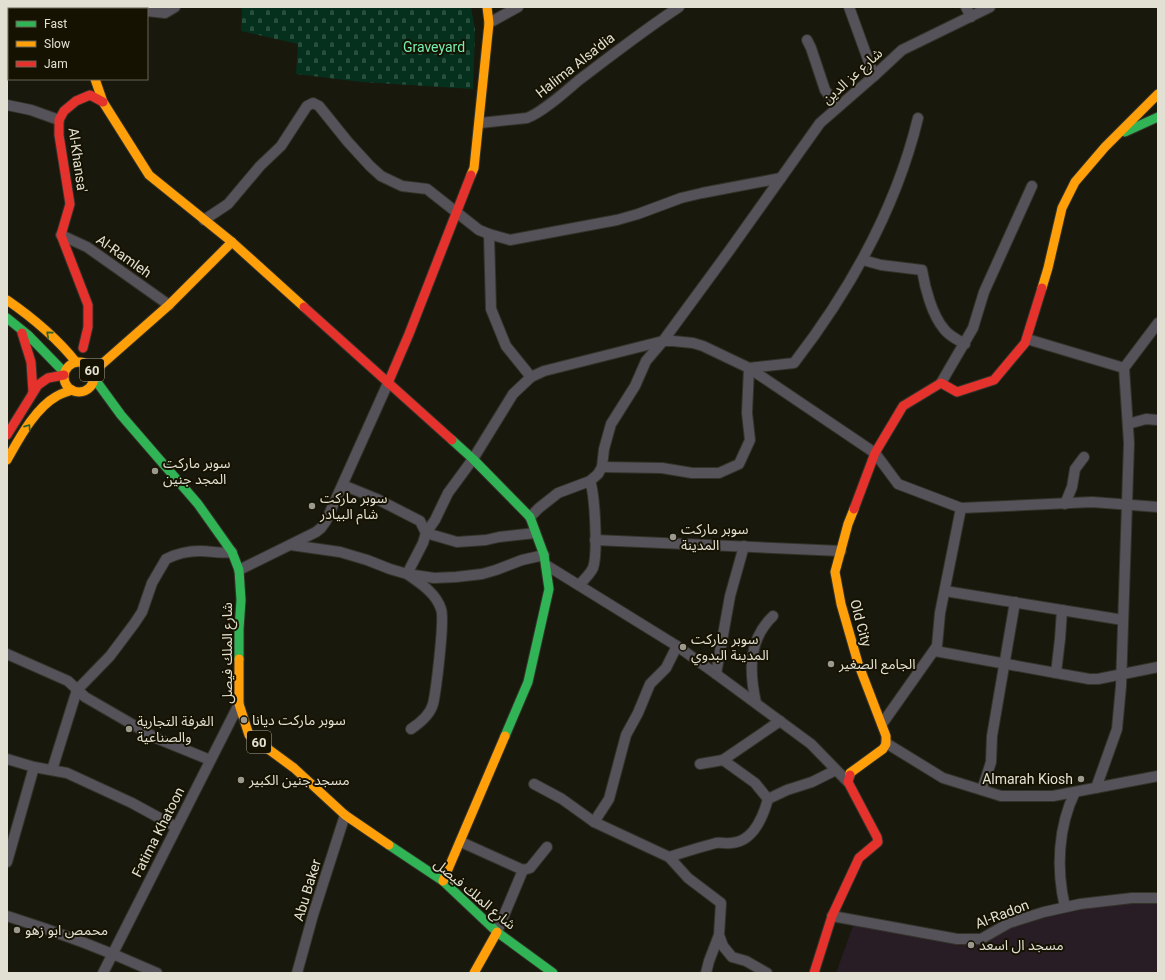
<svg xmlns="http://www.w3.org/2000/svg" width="1165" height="980" font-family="Roboto,'Noto Sans Arabic',sans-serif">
<defs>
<pattern id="cemetery-stones" width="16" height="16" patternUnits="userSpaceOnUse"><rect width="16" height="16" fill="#05301d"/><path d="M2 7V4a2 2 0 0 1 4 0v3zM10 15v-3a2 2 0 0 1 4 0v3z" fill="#294e3d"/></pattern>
</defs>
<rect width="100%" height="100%" fill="#19180d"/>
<!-- commercial -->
<polygon fill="#281c25" points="1158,901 1158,973 836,973 857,915 963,943 1062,907"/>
<!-- cemetery -->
<polygon fill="url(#cemetery-stones)" points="242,7 471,7 475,30 473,89 362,82 296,74 298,44 241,31"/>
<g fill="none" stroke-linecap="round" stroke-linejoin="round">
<defs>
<g id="street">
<polyline points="137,7 142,9"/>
<polyline points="849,7 874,76"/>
<polyline points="966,7 971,17"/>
<polyline points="147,11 165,13 175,7"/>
<polyline points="489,23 518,7"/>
<polyline points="807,40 811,48 825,90 838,107"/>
<polyline points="7,105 31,110 59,120"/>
<path d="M480,123L527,118C543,112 566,91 579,80C612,55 644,30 679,7"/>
<polyline points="204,220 228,204 260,166 281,146 307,106 313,103 319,106 348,142 370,166 381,176 402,186 427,189 479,230 489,234 510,240 617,220 638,214 681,198 702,193 781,178"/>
<polyline points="489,234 491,309 506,346 531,377"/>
<polyline points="61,235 87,247 169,305"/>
<path d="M863,260L881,265L922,270C925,288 932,315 944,329C949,336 958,340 965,344"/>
<polyline points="1027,339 1124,368 1129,443 1121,686 1117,729 1096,788"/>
<polyline points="1124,368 1158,323"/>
<polyline points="941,383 973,328 984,292 1032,186"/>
<polyline points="1128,424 1146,419 1158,420"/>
<path d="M602,467L662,468L692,473H719L739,464L750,440L747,413L749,368L794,363C851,289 896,209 918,118"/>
<polyline points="343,485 377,499 420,521 426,533 457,542 486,540 499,537 535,533"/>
<polyline points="1065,504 1072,487 1075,469 1084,457"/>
<polyline points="530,517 539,508 558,493 590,481 598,474 602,467 604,449 611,424 635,386 646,361 663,341 729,251 820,123 874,76 902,50 990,7"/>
<polyline points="595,540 841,551"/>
<polyline points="291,545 340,552 367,560 390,569 407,574 434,578 456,577 482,574 496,570 522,560 544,555"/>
<polyline points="546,565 677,646 716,674 811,744 848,782"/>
<polyline points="239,570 316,532 321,528 326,521 388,383"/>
<path d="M579,585C584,580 590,574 593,568C598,554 595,495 590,481"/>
<polyline points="945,591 1123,620"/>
<polyline points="935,651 1089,679 1098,679 1158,667"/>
<polyline points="7,654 68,681 85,697 156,738 210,760"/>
<polyline points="1056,673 1060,639 1062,610"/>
<polyline points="716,674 730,596 744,546"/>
<path d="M756,703C749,671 748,640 773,616"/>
<polyline points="882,724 937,646 940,613 961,508"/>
<path d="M411,729C420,723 430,715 433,704C436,691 445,619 441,609C436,593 420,583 407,574L423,543L426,533L435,520L448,493L473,459L513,394L531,377L544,371L663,341H673L693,343L703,346L749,368L875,453L898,484L961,508L1092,502L1158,507"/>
<polyline points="886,743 943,778 1001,796 1053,796 1158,776"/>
<polyline points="7,759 34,767 67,773 132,803 176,827"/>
<polyline points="723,760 755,783 768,799"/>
<polyline points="700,764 723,760 780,721"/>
<path d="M52,770L77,690L110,656L134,624L142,612L152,583L166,559C176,554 188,551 200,551C213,551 219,554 232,552"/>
<path d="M534,784L562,799L594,822L669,857C685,852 700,847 716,843C721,842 726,844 731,843C753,842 763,817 768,799L787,790L812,782L836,770"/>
<polyline points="982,790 991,762 992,736 1015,602"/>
<polyline points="594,822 609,799 626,735 638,713 650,684 666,668 677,646"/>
<polyline points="461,842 523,870 497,932"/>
<polyline points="669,857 688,878 721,903 719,935 723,946 732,957 746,961 767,973"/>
<polyline points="7,862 34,767"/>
<polyline points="523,870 530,868 547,847"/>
<path d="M1065,907C1056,869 1058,827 1075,792"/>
<path d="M7,916C58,932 108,951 157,973"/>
<polyline points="832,916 957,939 981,939 1009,923 1044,912 1080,904 1132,898 1158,898"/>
<polyline points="103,973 239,704"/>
<polyline points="297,973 313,915 345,815"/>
<polyline points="706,973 709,961 719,935"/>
</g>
<g id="fast">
<polyline points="1125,132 1158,117"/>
<polyline points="7,318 28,335 64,372"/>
<polyline points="94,378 121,415 198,504 232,552 239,570 241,600 239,629 239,659"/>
<polyline points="452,440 473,459 530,517 544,555 549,589 528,682 505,736"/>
<polyline points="389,845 443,881 497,932 553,973"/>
</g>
<g id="slow">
<polyline points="73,7 73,9"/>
<polyline points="95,79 103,102 149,175 232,242 304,307"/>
<polyline points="471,175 474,168 489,23 487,7"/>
<polyline points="1042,288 1048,268 1062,208 1075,182 1105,147 1158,94"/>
<path d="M7,300C33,318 56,337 76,362"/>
<circle cx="79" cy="377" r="15"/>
<polyline points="93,372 169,305 232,242"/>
<path d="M7,460C19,439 35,408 57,396C62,393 67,392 72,390"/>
<polyline points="239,659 239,704 249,735 294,768 345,815 389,845"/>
<polyline points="850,775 850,773 883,749 886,744 886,736 858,663 841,604 835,572 848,524 854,509"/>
<polyline points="443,881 505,736"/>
<polyline points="474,973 497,932"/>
</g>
<g id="jam">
<polyline points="304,307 452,440"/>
<polyline points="22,333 31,362 33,392"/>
<polyline points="83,348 88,327 88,305 61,235 70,204 59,135 59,120 64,111 76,101 90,95 103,102"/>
<polyline points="388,383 409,334 471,175"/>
<polyline points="7,435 38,385 48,378 64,375"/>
<polyline points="854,509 875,453 903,406 941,383 957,392 994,380 1025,343 1042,288"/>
<polyline points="814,973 832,916 859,858 878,842 877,837 848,782 850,775"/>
</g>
</defs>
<!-- street casing -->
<use href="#street" stroke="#34332a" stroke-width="12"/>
<!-- fast casing -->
<use href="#fast" stroke="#34332a" stroke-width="11"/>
<!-- slow casing -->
<use href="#slow" stroke="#34332a" stroke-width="11"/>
<!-- jam casing -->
<use href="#jam" stroke="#34332a" stroke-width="11"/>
<!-- street -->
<use href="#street" stroke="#555259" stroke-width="10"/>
<!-- fast -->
<use href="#fast" stroke="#30b455" stroke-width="9"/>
<!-- slow -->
<use href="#slow" stroke="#ff9f0a" stroke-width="9"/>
<!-- jam -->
<use href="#jam" stroke="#e5322d" stroke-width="9"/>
</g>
<!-- one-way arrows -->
<defs><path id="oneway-chevron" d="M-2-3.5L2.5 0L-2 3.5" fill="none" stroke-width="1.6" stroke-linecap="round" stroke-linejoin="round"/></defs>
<g stroke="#23632b">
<use href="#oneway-chevron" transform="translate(49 334) rotate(-139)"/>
<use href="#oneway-chevron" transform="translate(28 427) rotate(-55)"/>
</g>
<!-- markers -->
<g fill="#9c9a8e" stroke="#161201" stroke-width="1.5">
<circle cx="155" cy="471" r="4"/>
<circle cx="312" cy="506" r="4"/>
<circle cx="673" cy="537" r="4"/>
<circle cx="683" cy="647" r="4"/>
<circle cx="831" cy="664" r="4"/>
<circle cx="244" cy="720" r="4"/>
<circle cx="129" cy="729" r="4"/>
<circle cx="1081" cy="779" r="4"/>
<circle cx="241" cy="780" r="4"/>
<circle cx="17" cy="930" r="4"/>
<circle cx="971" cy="945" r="4"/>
</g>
<g text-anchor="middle" stroke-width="4" stroke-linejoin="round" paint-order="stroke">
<!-- shield labels -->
<g fill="#161201" stroke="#a5a294" stroke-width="1">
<rect x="80" y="359" width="24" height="22" rx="3"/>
<rect x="247" y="731" width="24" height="22" rx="3"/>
</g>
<g font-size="13" font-weight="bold" fill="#e2e0d3">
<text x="92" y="375">60</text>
<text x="259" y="747">60</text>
</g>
<!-- park labels -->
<g font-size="14" fill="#76eeb2" stroke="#161201">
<text x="434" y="52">Graveyard</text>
</g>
<!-- street labels -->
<g font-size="14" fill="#e2e0d3" stroke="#161201">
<text transform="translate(575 65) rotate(-38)" y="5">Halima Alsa'dia</text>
<text transform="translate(852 76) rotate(-42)" y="5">شارع عز الدين</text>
<text transform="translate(78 160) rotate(82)" y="5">Al-Khansa'</text>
<text transform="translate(124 256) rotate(35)" y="5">Al-Ramleh</text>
<text transform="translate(861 623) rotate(75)" y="5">Old City</text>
<text transform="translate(227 653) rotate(-90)" y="5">شارع الملك فيصل</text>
<text transform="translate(158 832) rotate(-63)" y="5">Fatima Khatoon</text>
<text transform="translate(307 890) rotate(-73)" y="5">Abu Baker</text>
<text transform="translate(475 894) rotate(40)" y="5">شارع الملك فيصل</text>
<text transform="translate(1002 914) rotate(-21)" y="5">Al-Radon</text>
</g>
<!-- poi labels -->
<g font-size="14" fill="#e2e0d3" stroke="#161201" text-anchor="start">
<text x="163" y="468">سوبر ماركت<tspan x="163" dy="16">المجد جنين</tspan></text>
<text x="320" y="503">سوبر ماركت<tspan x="320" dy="16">شام البيادر</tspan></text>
<text x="681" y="534">سوبر ماركت<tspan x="681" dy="16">المدينة</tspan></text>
<text x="691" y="644">سوبر ماركت<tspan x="691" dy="16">المدينة البدوي</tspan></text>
<text x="839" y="669">الجامع الصغير</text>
<text x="252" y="725">سوبر ماركت ديانا</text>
<text x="137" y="726">الغرفة التجارية<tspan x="137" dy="16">والصناعية</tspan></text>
<text x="1073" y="784" text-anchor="end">Almarah Kiosh</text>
<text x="249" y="785">مسجد جنين الكبير</text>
<text x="25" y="935">محمص ابو زهو</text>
<text x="979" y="950">مسجد ال اسعد</text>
</g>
</g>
<!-- border -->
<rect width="1165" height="980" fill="none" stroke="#e2e0d3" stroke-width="16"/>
<!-- legend -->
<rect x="8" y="8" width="140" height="72" fill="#161201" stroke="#686455"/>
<rect x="16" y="21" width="20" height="6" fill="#30b455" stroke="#686455"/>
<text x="44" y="28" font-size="12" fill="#e2e0d3">Fast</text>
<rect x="16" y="41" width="20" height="6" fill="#ff9f0a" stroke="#686455"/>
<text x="44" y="48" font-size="12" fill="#e2e0d3">Slow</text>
<rect x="16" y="61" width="20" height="6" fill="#e5322d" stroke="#686455"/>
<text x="44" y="68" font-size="12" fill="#e2e0d3">Jam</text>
</svg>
